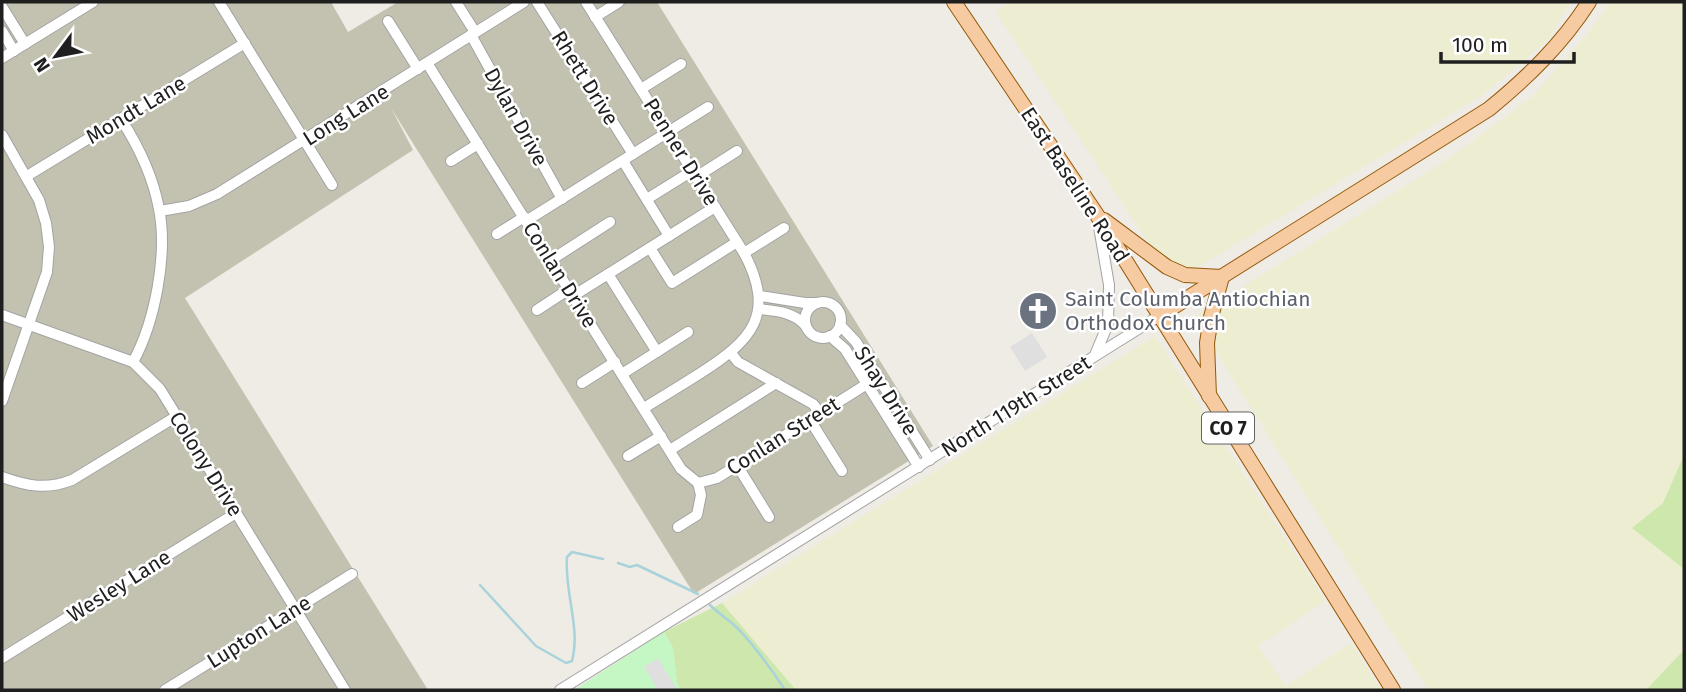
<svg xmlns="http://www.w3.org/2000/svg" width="1686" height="692" font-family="'Fira Sans',sans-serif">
<rect width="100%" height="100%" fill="#efebe5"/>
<!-- construction -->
<polygon fill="#c3c2b1" points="2,2 331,2 348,32 398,2 657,2 933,446 694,594 391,108 413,150 185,298 428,690 2,690"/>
<!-- farmland -->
<g fill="#ededd1">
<polygon points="1009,2 1571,2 1549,39 1484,94 1190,272 1162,263 996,12"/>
<polygon points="1610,2 1684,2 1684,455 1663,503 1632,528 1684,569 1684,650 1646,690 1428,690 1194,317 1441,164 1531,98 1590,31"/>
<polygon points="1155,336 1325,601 1258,646 1286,686 1351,643 1381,690 796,690 722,603"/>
</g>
<!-- grass -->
<g fill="#cee7ad">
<polygon points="1684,455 1684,569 1632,528 1663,503"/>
<polygon points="722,603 796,690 681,690 677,683 673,648 664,632"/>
<polygon points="1684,650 1684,688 1682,690 1646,690"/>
</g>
<!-- park -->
<polygon fill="#c4f7c4" points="664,632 673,648 677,683 681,690 574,690"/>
<!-- parking -->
<g fill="#dfdfdf">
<polygon points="1032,333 1047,357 1025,371 1010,347"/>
<polygon points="658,658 677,690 658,690 644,667"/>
</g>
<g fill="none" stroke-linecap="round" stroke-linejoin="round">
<!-- stream -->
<g stroke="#a8d3da" stroke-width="2.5">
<polyline points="618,563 630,567 637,565 698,594"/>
<path d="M480,585L536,646L566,663L572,661C581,628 564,592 567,557L572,552L603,559"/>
<path d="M710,605C717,612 724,617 732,623C749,638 772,670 785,690"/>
</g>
<defs>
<g id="minor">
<polyline points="219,2 332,185"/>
<polyline points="456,2 475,32"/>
<polyline points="537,2 633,154"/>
<path d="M586,2L744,253C777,315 751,341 699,374C680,386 662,397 644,408"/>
<polyline points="2,7 25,44"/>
<polyline points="595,17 619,2"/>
<polyline points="388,21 418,69"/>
<polyline points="2,31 14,51"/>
<polyline points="471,35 562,199"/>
<polyline points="2,58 93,2"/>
<polyline points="427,63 681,469 698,483"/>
<polyline points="641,89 681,64"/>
<path d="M121,119C139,147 153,176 159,209C168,254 155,322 133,362"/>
<polyline points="2,135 39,200 46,223 49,247 47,272 2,401"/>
<polyline points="451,161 478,144"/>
<polyline points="623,161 669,236"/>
<polyline points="27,176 245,43"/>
<polyline points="696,177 737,151"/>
<polyline points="647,199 692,171"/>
<polyline points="160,211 189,206 217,194 524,2"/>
<polyline points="526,221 708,107"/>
<polyline points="497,234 524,217"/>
<polyline points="650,248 672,283 737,242"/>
<polyline points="744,253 784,228"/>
<polyline points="551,260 610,222"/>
<polyline points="608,274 657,352"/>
<polyline points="573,296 715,207"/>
<polyline points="760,296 805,303 817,303"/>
<circle cx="823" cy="320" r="18"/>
<path d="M759,309C777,311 794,312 806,326"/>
<polyline points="537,310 569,289"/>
<polyline points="2,315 133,362 160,389 345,690"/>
<polyline points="840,325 856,342 930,460"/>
<polyline points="830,336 845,349 919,467"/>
<polyline points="731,353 738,362 813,404 820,413"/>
<polyline points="1095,355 1108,324 1109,285 1098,221"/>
<polyline points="622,374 688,332"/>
<polyline points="582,383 615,362"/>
<polyline points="810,420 842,471"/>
<polyline points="670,450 776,383"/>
<polyline points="628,456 661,436"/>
<polyline points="737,465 769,517"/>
<path d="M2,477C27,486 46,490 72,480L177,416"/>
<polyline points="698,483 717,478 867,384"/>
<polyline points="678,527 697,515 701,495 698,483"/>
<polyline points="2,658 236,513"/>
<polyline points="165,690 352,574"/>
<polyline points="560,690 1159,316"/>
</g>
<g id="major">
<polyline points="954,2 1097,215 1393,690"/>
<polyline points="1104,220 1167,267 1185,275 1222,277 1211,317 1207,343 1209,396"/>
<path d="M1159,316L1489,109C1528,77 1562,44 1589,2"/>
</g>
</defs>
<!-- minor casing -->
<use href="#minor" stroke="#a3a3a3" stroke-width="12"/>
<!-- major casing -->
<use href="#major" stroke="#925807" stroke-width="16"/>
<!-- minor -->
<use href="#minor" stroke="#fff" stroke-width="10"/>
<!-- major -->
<use href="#major" stroke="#f7cba2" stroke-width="14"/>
</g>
<!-- icons -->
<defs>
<symbol id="church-disc" viewBox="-11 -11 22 22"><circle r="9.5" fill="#6b7280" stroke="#fff"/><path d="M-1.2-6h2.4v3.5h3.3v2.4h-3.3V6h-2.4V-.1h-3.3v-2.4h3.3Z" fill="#fff"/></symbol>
</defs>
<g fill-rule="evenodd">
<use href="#church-disc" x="1016" y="289" width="44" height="44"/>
</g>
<g text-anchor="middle" stroke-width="5" stroke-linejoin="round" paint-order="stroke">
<!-- shield labels -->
<rect fill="#fff" stroke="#626262" stroke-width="2" x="1202" y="412.5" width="52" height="31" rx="5"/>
<g font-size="19" font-weight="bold" fill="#1f1f1f">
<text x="1228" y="435">CO 7</text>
</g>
<!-- street labels -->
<g font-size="21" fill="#1f1f1f" stroke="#fff">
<text transform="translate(585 78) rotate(58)" y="7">Rhett Drive</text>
<text transform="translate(136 110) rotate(-31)" y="7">Mondt Lane</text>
<text transform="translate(346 115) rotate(-32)" y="7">Long Lane</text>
<text transform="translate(516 117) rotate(61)" y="7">Dylan Drive</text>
<text transform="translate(681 152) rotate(58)" y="7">Penner Drive</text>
<text transform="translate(1075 185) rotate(57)" y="7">East Baseline Road</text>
<text transform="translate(560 275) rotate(58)" y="7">Conlan Drive</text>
<text transform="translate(886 391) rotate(58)" y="7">Shay Drive</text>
<text transform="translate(1016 406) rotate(-32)" y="7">North 119th Street</text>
<text transform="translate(783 436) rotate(-32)" y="7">Conlan Street</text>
<text transform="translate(206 464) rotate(58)" y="7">Colony Drive</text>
<text transform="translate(119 586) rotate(-32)" y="7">Wesley Lane</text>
<text transform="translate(259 632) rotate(-32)" y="7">Lupton Lane</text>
</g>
<!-- worship labels -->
<g font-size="21" fill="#5b616d" stroke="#fff" text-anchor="start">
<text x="1065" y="306">Saint Columba Antiochian<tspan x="1065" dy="24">Orthodox Church</tspan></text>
</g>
</g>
<!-- border -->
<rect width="1686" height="692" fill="none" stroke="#1f1f1f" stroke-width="7"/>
<!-- north arrow -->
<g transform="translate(56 56) rotate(238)" stroke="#ffffff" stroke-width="5" paint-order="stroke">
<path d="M0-5L12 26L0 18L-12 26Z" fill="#1f1f1f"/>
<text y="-10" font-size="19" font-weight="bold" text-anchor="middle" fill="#1f1f1f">N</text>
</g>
<!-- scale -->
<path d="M1441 52v10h133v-10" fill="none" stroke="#1f1f1f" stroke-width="3.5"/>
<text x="1452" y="52" font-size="21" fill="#1f1f1f" stroke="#ffffff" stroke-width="5" paint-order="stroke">100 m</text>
</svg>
